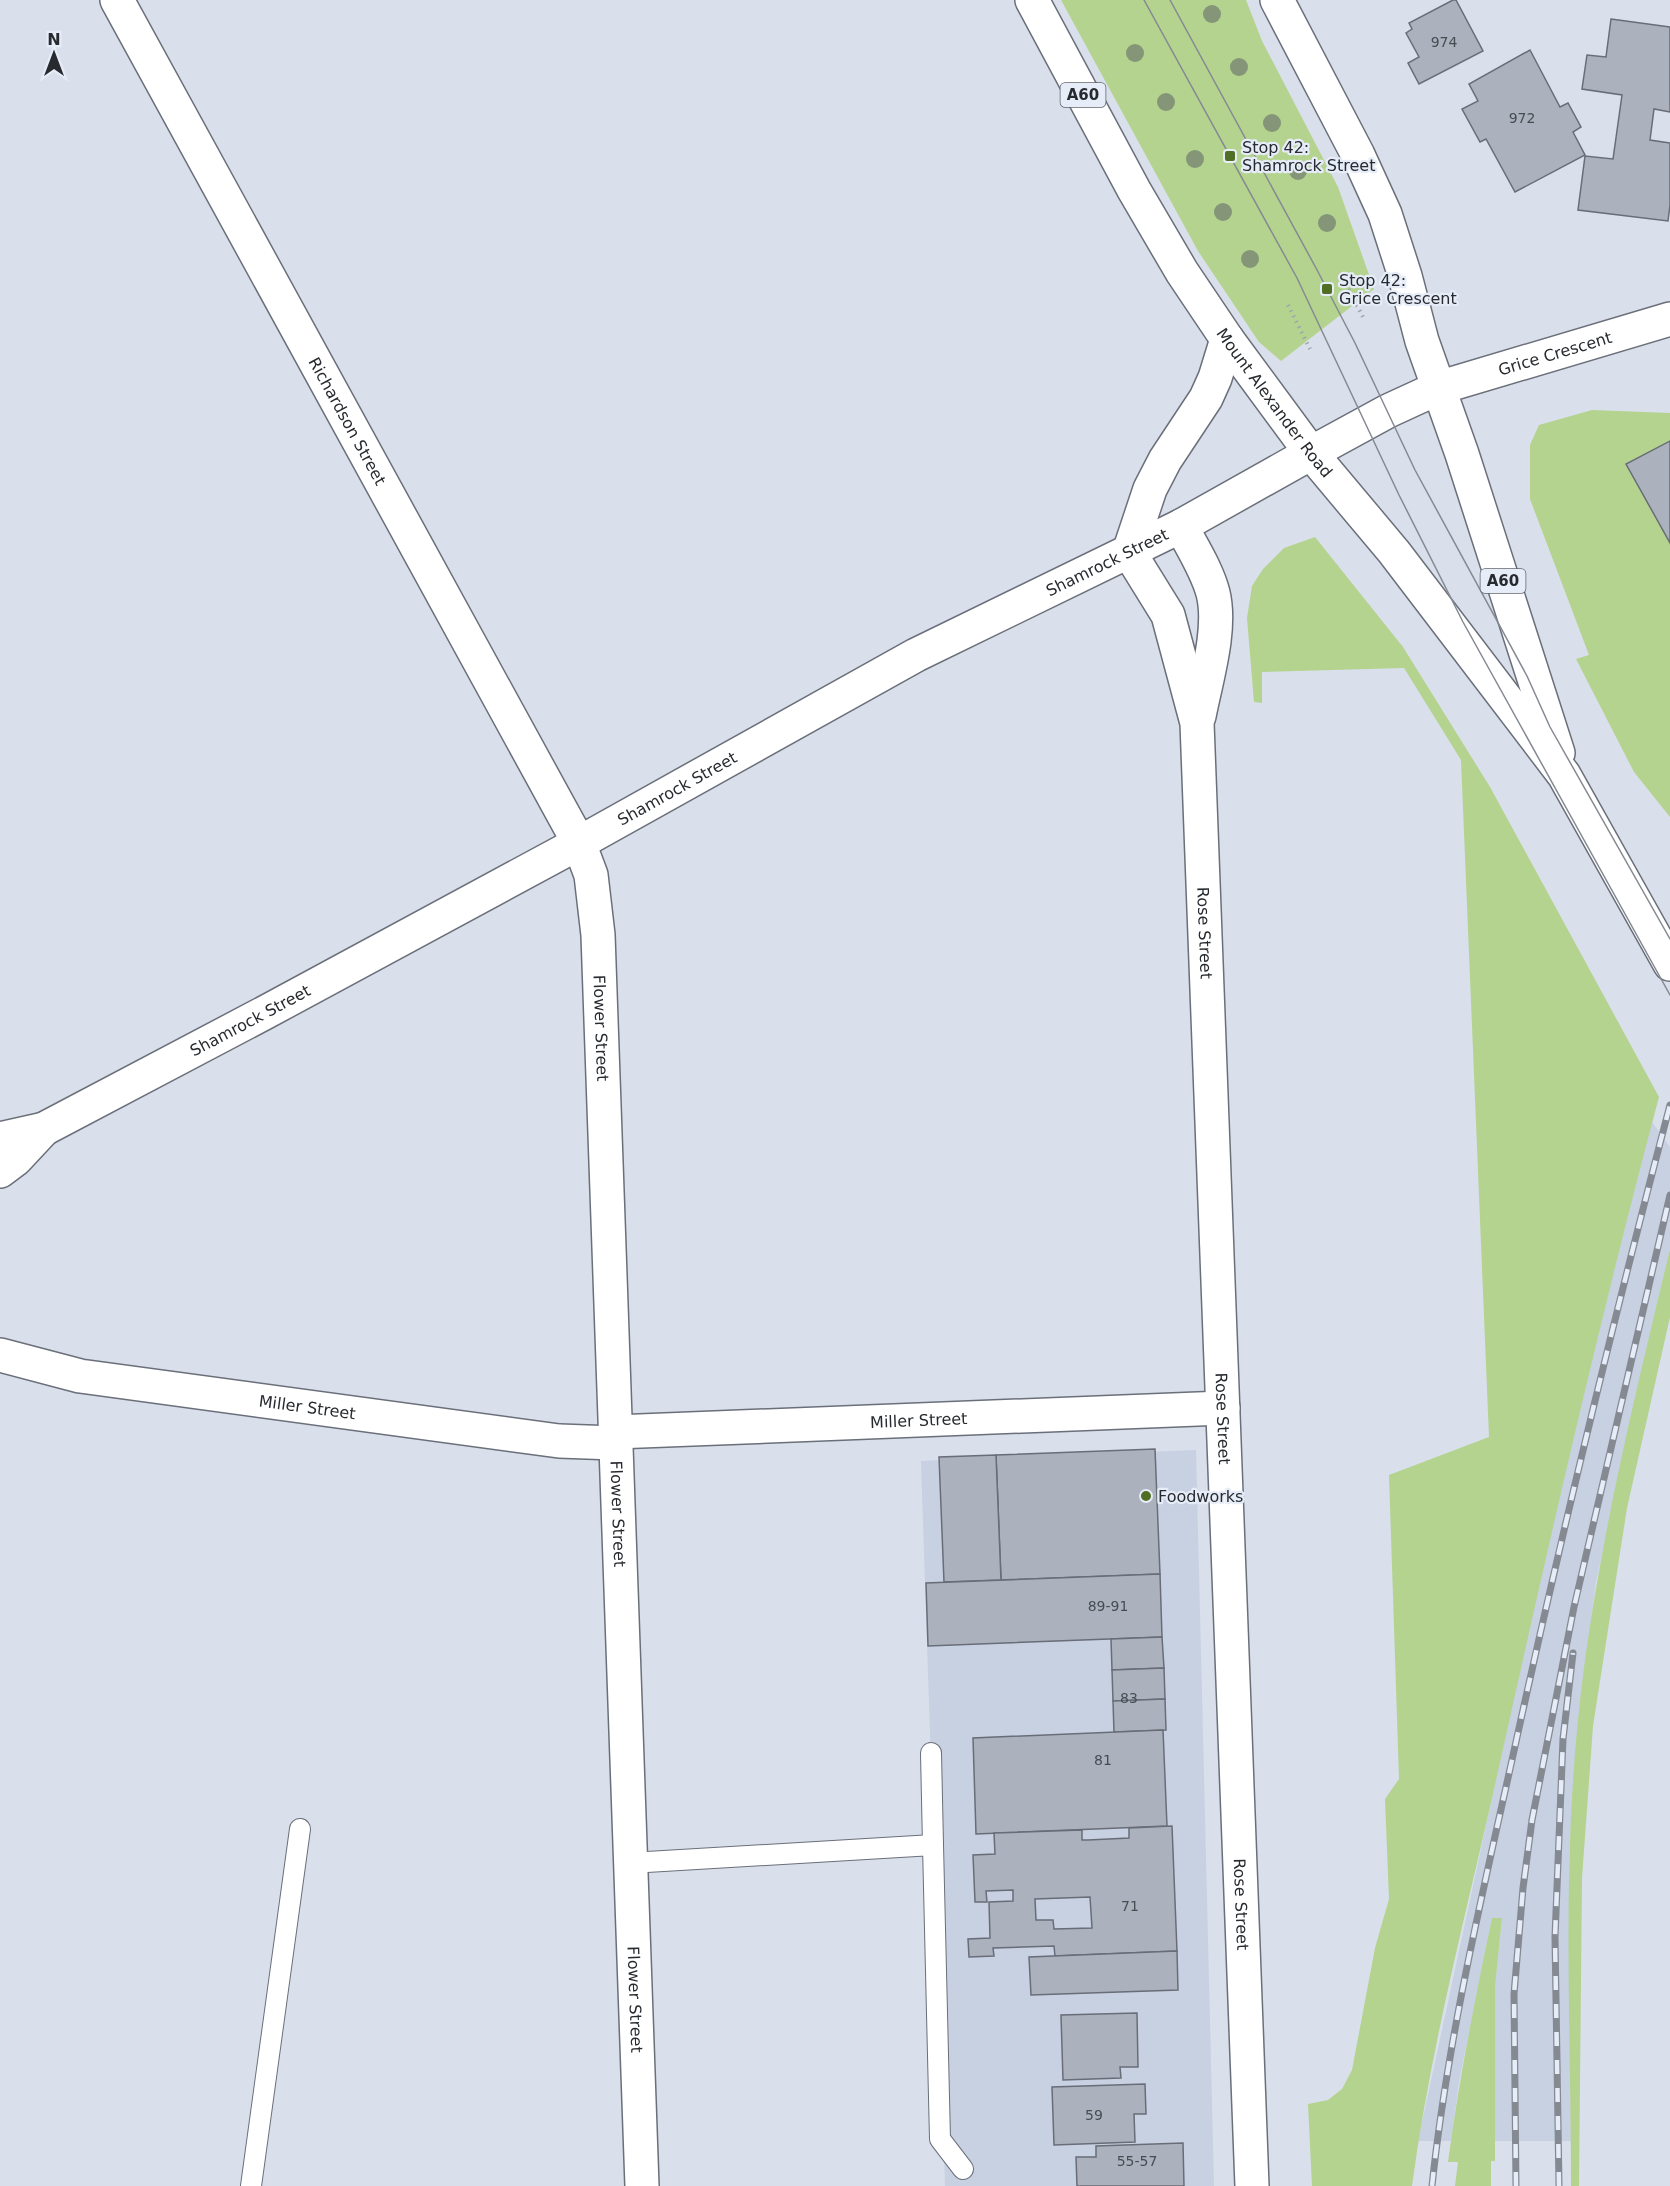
<svg xmlns="http://www.w3.org/2000/svg" width="1670" height="2186" font-family="'DejaVu Sans',sans-serif">
<rect width="100%" height="100%" fill="#d9dfeb"/>
<!-- built -->
<g fill="#c7d1e2">
<polygon points="1652,1122 1670,1147 1670,1249 1647,1347 1596,1582 1578,1721 1569,1861 1571,2141 1495,2141 1495,1987 1502,1919 1492,1918 1459,2082 1451,2141 1418,2141 1531,1617 1615,1263"/>
<polygon points="1196,1450 1214,2186 945,2186 921,1461"/>
</g>
<!-- green -->
<g fill="#b4d38f">
<polygon points="1061,0 1246,0 1262,41 1338,187 1374,289 1281,361 1259,342 1198,251"/>
<polygon points="1592,410 1670,413 1670,817 1634,772 1576,659 1589,655 1530,499 1530,445 1539,425"/>
<path d="M1315,537L1403,647L1490,787L1659,1097C1598,1325 1546,1555 1495,1785C1465,1918 1430,2051 1412,2186H1312L1308,2104L1328,2100L1342,2089L1352,2070L1375,1948L1389,1899L1385,1799L1399,1779L1389,1475L1489,1437L1461,760L1404,668L1262,672V703L1254,702L1247,618L1252,586L1263,569L1284,548Z"/>
<path d="M1670,1249V1317L1627,1508L1593,1726L1582,1878L1579,2186H1571C1571,2031 1562,1875 1578,1720C1594,1561 1633,1404 1670,1249Z"/>
<path d="M1492,1918H1502L1495,1987V2161H1491V2186H1455L1458,2162H1448C1459,2079 1475,1999 1492,1918Z"/>
</g>
<!-- building -->
<g fill="#acb2bd" stroke="#686d78" stroke-width="1.5" fill-rule="evenodd">
<polygon points="1453,0 1456,0 1483,51 1419,84 1408,63 1419,57 1406,33 1412,29 1409,23"/>
<polygon points="1611,19 1670,27 1670,112 1654,109 1650,140 1670,143 1670,205 1668,221 1578,210 1585,156 1613,159 1622,95 1582,89 1587,55 1606,57"/>
<polygon points="1530,50 1560,107 1568,103 1581,127 1573,132 1585,155 1515,192 1486,139 1480,142 1462,109 1478,101 1469,84"/>
<polygon points="1670,441 1670,543 1626,464"/>
<polygon points="1155,1449 1160,1574 1001,1580 996,1455"/>
<polygon points="996,1455 1001,1580 944,1582 939,1457"/>
<polygon points="1160,1574 1162,1637 928,1646 926,1583"/>
<polygon points="1162,1637 1164,1668 1112,1670 1111,1639"/>
<polygon points="1164,1668 1165,1699 1113,1701 1112,1670"/>
<polygon points="1165,1699 1166,1730 1114,1732 1113,1701"/>
<polygon points="1163,1730 1167,1826 976,1834 973,1738"/>
<path d="M1172,1826L1177,1951L1055,1956L1054,1946L993,1948L994,1956L969,1957L968,1939L990,1938L989,1902L1013,1901V1890L986,1891L987,1902H975L973,1855L995,1854L994,1833L1082,1830V1840H1088L1129,1838V1828ZM1090,1897L1092,1928L1054,1929L1053,1920H1036L1035,1899Z"/>
<polygon points="1177,1951 1178,1990 1031,1995 1029,1957"/>
<polygon points="1137,2013 1138,2067 1120,2067 1121,2078 1063,2080 1061,2015"/>
<polygon points="1145,2084 1146,2114 1134,2114 1135,2142 1054,2145 1052,2087"/>
<polygon points="1183,2143 1184,2186 1077,2186 1076,2157 1096,2157 1096,2146"/>
</g>
<g fill="none" stroke-linecap="round" stroke-linejoin="round">
<defs>
<g id="service">
<polyline points="931,1753 933,1845"/>
<polyline points="630,1863 933,1845 940,2139 963,2169"/>
<polyline points="251,2186 300,1829"/>
</g>
<g id="minor">
<path id="s1" d="M117,0L579,843L591,875L598,935L642,2186"/>
<path d="M1181,526C1192,547 1207,570 1213,593C1222,629 1206,680 1199,716"/>
<path id="s2" d="M1129,552L1168,615L1197,723L1252,2186"/>
<polyline points="1129,552 1150,489 1165,460 1206,398 1215,378 1227,339"/>
<path id="s3" d="M0,1139L44,1129L266,1012L579,843L916,655L1181,526L1311,453"/>
<polyline points="0,1171 16,1159 44,1129"/>
<path id="s4" d="M0,1355L80,1376L559,1441L615,1443"/>
<path id="s5" d="M615,1432L1223,1408"/>
</g>
<g id="tertiary">
<path id="s6" d="M1438,388L1670,319"/>
</g>
<g id="primary">
<path id="s7" d="M1032,0L1134,190L1182,272L1227,339L1311,453L1394,552L1564,775L1670,964"/>
<polyline points="1277,0 1358,155 1385,214 1405,276 1422,341 1462,454 1558,753"/>
<polyline points="1311,453 1388,411 1438,388"/>
</g>
</defs>
<!-- service casing -->
<use href="#service" stroke="#6a6f7a" stroke-width="22"/>
<!-- minor casing -->
<use href="#minor" stroke="#6a6f7a" stroke-width="36"/>
<!-- tertiary casing -->
<use href="#tertiary" stroke="#6a6f7a" stroke-width="36"/>
<!-- primary casing -->
<use href="#primary" stroke="#6a6f7a" stroke-width="36"/>
<!-- path -->
<g stroke="#a0a5af" stroke-width="4" stroke-dasharray="1.5 4.5" stroke-linecap="butt">
<polyline points="1340,273 1364,319"/>
<polyline points="1288,305 1310,349"/>
</g>
<!-- service -->
<use href="#service" stroke="#fff" stroke-width="20"/>
<!-- minor -->
<use href="#minor" stroke="#fff" stroke-width="33"/>
<!-- tertiary -->
<use href="#tertiary" stroke="#fff" stroke-width="33"/>
<!-- primary -->
<use href="#primary" stroke="#fff" stroke-width="33"/>
<!-- tram -->
<g stroke="#858a92" stroke-width="1.5">
<polyline points="1144,0 1297,278 1399,495 1463,622 1670,995"/>
<polyline points="1170,0 1316,268 1355,343 1415,470 1527,676 1550,727 1670,939"/>
</g>
<defs>
<g id="rail">
<path d="M1432,2186C1447,2043 1481,1900 1512,1760C1560,1540 1613,1322 1670,1105"/>
<polyline points="1516,2186 1514,1994 1523,1888 1532,1820 1574,1607 1670,1195"/>
<polyline points="1559,2186 1555,1937 1563,1739 1573,1653"/>
</g>
</defs>
<!-- rail casing -->
<use href="#rail" stroke="#858a92" stroke-width="7"/>
<!-- rail -->
<use href="#rail" stroke="#e6ecf8" stroke-width="4.5" stroke-dasharray="14" stroke-linecap="butt"/>
</g>
<!-- trees -->
<g fill="#849578">
<circle cx="1212" cy="14" r="9"/>
<circle cx="1135" cy="53" r="9"/>
<circle cx="1239" cy="67" r="9"/>
<circle cx="1166" cy="102" r="9"/>
<circle cx="1272" cy="123" r="9"/>
<circle cx="1195" cy="159" r="9"/>
<circle cx="1298" cy="171" r="9"/>
<circle cx="1223" cy="212" r="9"/>
<circle cx="1327" cy="223" r="9"/>
<circle cx="1250" cy="259" r="9"/>
</g>
<!-- markers -->
<g fill="#506e24" stroke="#e6ecf8" stroke-width="2">
<rect x="1224" y="150" width="12" height="12" rx="3"/>
<rect x="1321" y="283" width="12" height="12" rx="3"/>
<circle cx="1146" cy="1496" r="6"/>
</g>
<g text-anchor="middle" stroke-width="4.5" stroke-linejoin="round" paint-order="stroke">
<!-- number labels -->
<g font-size="14" fill="#484c52">
<text x="1444" y="47">974</text>
<text x="1522" y="123">972</text>
<text x="1108" y="1611">89-91</text>
<text x="1129" y="1703">83</text>
<text x="1103" y="1765">81</text>
<text x="1130" y="1911">71</text>
<text x="1094" y="2120">59</text>
<text x="1137" y="2166">55-57</text>
</g>
<!-- shield labels -->
<g fill="#e6ecf8" stroke="#60646b" stroke-width="1.5">
<rect x="1060.5" y="83" width="45" height="24" rx="4.5"/>
<rect x="1480.5" y="569" width="45" height="24" rx="4.5"/>
</g>
<g font-size="15" font-weight="bold" fill="#272a2e">
<text x="1083" y="100">A60</text>
<text x="1503" y="586">A60</text>
</g>
<!-- poi labels -->
<g font-size="16" fill="#272a2e" stroke="#e6ecf8" text-anchor="start">
<text x="1242" y="153">Stop 42:<tspan x="1242" dy="18">Shamrock Street</tspan></text>
<text x="1339" y="286">Stop 42:<tspan x="1339" dy="18">Grice Crescent</tspan></text>
<text x="1158" y="1502">Foodworks</text>
</g>
<!-- street labels -->
<g font-size="16" fill="#272a2e" stroke="#e6ecf8">
<text dy="6" stroke="none"><textPath href="#s6" startOffset="122">Grice Crescent</textPath></text>
<text dy="6" stroke="none"><textPath href="#s7" startOffset="471">Mount Alexander Road</textPath></text>
<text dy="6" stroke="none"><textPath href="#s1" startOffset="480">Richardson Street</textPath></text>
<text dy="6" stroke="none"><textPath href="#s3" startOffset="1250">Shamrock Street</textPath></text>
<text dy="6" stroke="none"><textPath href="#s3" startOffset="764">Shamrock Street</textPath></text>
<text dy="6" stroke="none"><textPath href="#s2" startOffset="396">Rose Street</textPath></text>
<text dy="6" stroke="none"><textPath href="#s3" startOffset="278">Shamrock Street</textPath></text>
<text dy="6" stroke="none"><textPath href="#s1" startOffset="1149">Flower Street</textPath></text>
<text dy="6" stroke="none"><textPath href="#s4" startOffset="312">Miller Street</textPath></text>
<text dy="6" stroke="none"><textPath href="#s2" startOffset="882">Rose Street</textPath></text>
<text dy="6" stroke="none"><textPath href="#s5" startOffset="304">Miller Street</textPath></text>
<text dy="6" stroke="none"><textPath href="#s1" startOffset="1635">Flower Street</textPath></text>
<text dy="6" stroke="none"><textPath href="#s2" startOffset="1368">Rose Street</textPath></text>
<text dy="6" stroke="none"><textPath href="#s1" startOffset="2121">Flower Street</textPath></text>
</g>
</g>
<!-- north arrow -->
<g transform="translate(54 54)" stroke="#e6ecf8" stroke-width="4.5" paint-order="stroke">
<path d="M0-4.5L10 22L0 15L-10 22Z" fill="#272a2e"/>
<text y="-9" font-size="16" font-weight="bold" text-anchor="middle" fill="#272a2e">N</text>
</g>
</svg>
